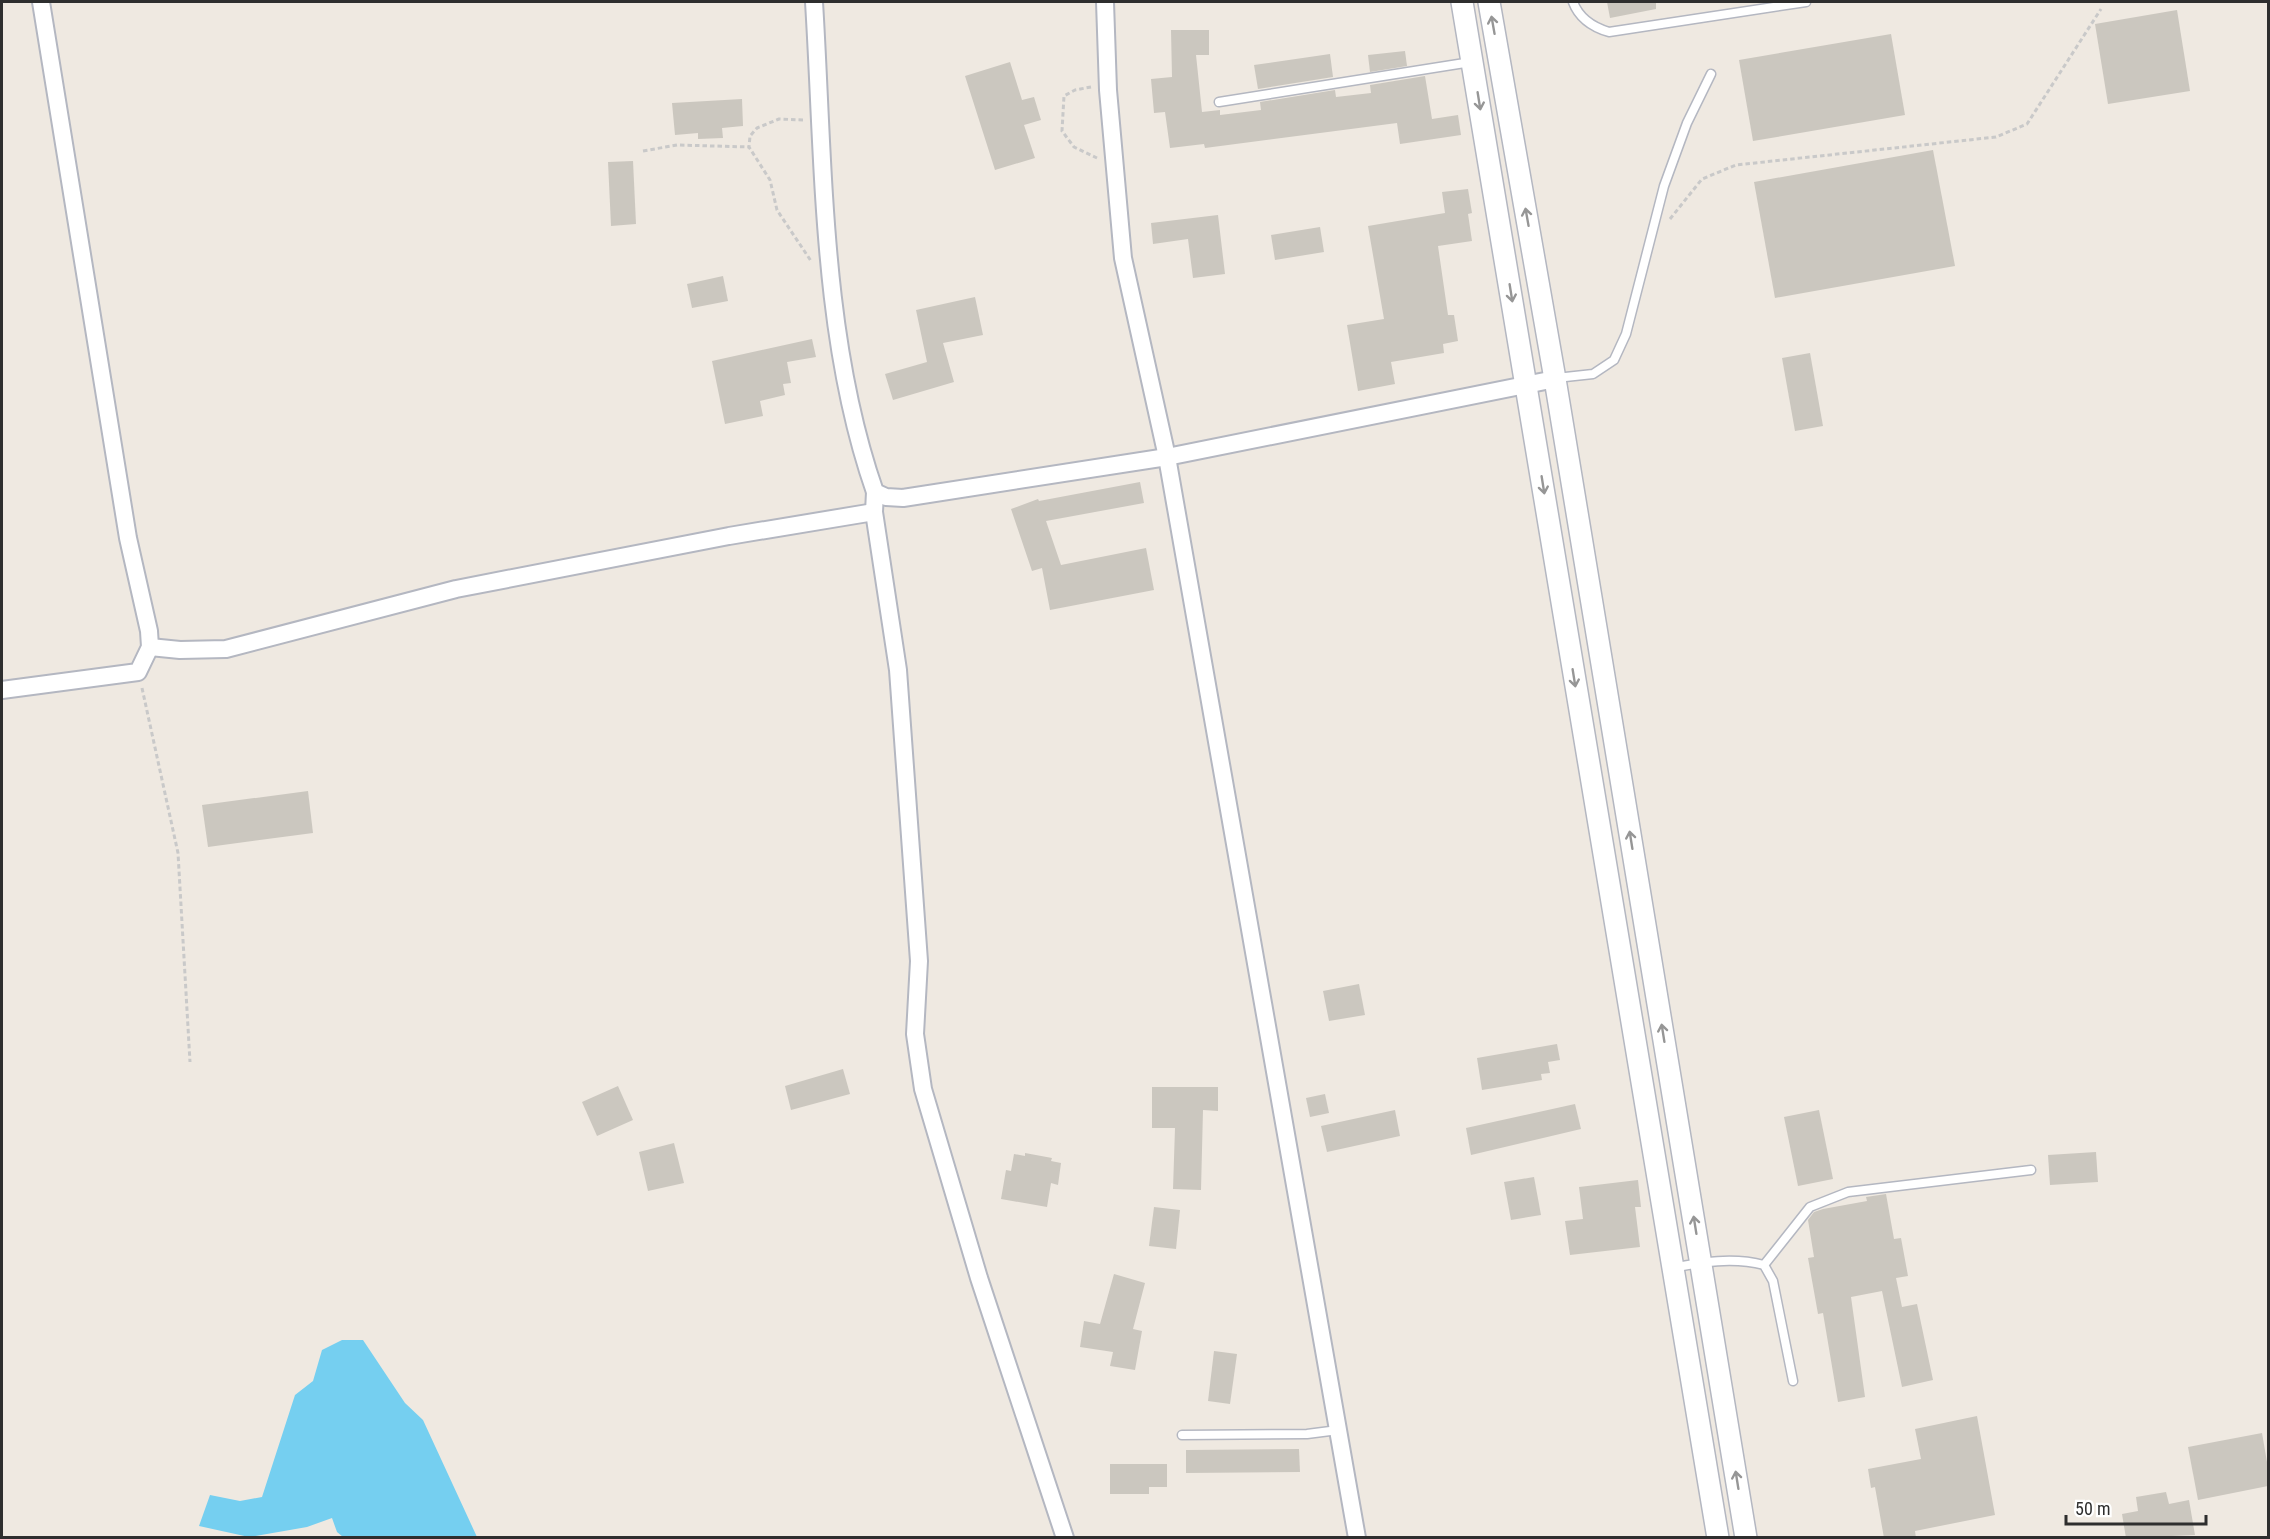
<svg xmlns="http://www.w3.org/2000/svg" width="2270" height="1539" font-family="'Roboto Condensed',sans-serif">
<rect width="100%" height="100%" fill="#efe9e1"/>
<!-- water -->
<polygon fill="#75cff0" points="342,1340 363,1340 405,1403 423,1420 477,1537 343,1537 337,1532 332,1518 307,1527 249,1537 199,1526 210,1495 240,1501 262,1497 295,1395 313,1381 322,1350"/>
<!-- building -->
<g fill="#cbc7bf">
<polygon points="1607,2 1656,2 1656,9 1610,18"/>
<polygon points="2177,10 2190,91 2108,104 2095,24"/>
<polygon points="1171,30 1209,30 1209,55 1196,55 1202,112 1220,110 1220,115 1261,110 1260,102 1335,90 1336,97 1371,93 1370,85 1425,76 1432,119 1458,115 1461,135 1400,144 1397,123 1205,148 1204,144 1170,148 1165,112 1154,113 1151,79 1172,77"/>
<polygon points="1891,34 1905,115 1753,141 1739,60"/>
<polygon points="1405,51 1407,66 1370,72 1368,55"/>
<polygon points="1330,54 1333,77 1258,89 1254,65"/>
<polygon points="1010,62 1022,100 1034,97 1041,120 1024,125 1035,158 995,170 965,76"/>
<polygon points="742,99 743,126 722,128 723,138 698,139 698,133 675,135 672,103"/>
<polygon points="1933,150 1955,266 1775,298 1754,182"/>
<polygon points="633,161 636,224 611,226 608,162"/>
<polygon points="1468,189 1472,213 1468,214 1472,241 1438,246 1448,315 1454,315 1458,341 1443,344 1444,353 1391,362 1395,384 1358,391 1347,325 1384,319 1368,226 1445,213 1442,192"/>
<polygon points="1218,215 1225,274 1193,278 1188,239 1153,244 1151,223"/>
<polygon points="1320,227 1324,252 1275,260 1271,235"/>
<polygon points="723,276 728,301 692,308 687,284"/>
<polygon points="975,297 983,335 943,343 954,382 893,400 885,374 927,362 916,310"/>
<polygon points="812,339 816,357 787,362 791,383 783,384 785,395 760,401 763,416 725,424 712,361"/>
<polygon points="1810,353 1823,426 1795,431 1782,358"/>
<polygon points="1140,482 1144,503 1046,521 1061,565 1146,548 1154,590 1050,610 1042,568 1032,571 1011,509 1038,499 1039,501"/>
<polygon points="308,791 313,833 208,847 202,805"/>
<polygon points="1359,984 1365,1015 1329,1021 1323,991"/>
<polygon points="1557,1044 1560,1060 1548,1062 1550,1073 1541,1074 1542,1080 1482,1090 1477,1058"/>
<polygon points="843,1069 850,1094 791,1110 785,1086"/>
<polygon points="618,1086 633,1120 597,1136 582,1102"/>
<polygon points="1152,1087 1218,1087 1218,1111 1203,1110 1201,1190 1173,1189 1175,1128 1152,1128"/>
<polygon points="1325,1094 1329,1113 1310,1117 1306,1098"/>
<polygon points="1575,1104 1581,1129 1471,1155 1466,1128"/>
<polygon points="1395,1110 1400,1136 1327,1152 1321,1126"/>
<polygon points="1819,1110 1833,1179 1798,1186 1784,1117"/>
<polygon points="674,1143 684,1183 648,1191 639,1152"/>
<polygon points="2096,1152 2098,1182 2050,1185 2048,1155"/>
<polygon points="1025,1153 1052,1158 1051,1161 1061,1163 1058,1185 1051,1183 1047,1207 1001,1199 1006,1170 1011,1171 1014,1154 1025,1156"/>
<polygon points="1534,1177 1541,1215 1511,1220 1504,1182"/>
<polygon points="1638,1180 1641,1207 1635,1207 1640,1247 1570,1255 1565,1221 1583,1219 1579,1187"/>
<polygon points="1886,1194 1894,1239 1901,1238 1908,1276 1896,1278 1902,1307 1917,1304 1933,1380 1902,1387 1882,1291 1851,1297 1865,1397 1838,1402 1823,1313 1818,1314 1808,1258 1814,1257 1808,1220 1814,1212 1823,1209 1867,1201 1866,1197"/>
<polygon points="1154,1207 1180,1210 1176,1249 1149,1246"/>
<polygon points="1114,1274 1145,1283 1133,1329 1142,1331 1135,1370 1110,1366 1113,1352 1080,1347 1084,1321 1100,1324"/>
<polygon points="1214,1351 1237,1354 1230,1404 1208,1401"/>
<polygon points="1977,1416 1995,1515 1915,1531 1916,1538 1884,1538 1875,1487 1871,1488 1868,1469 1921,1459 1915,1429"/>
<polygon points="2262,1433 2268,1468 2268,1486 2198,1500 2188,1447"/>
<polygon points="1299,1449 1300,1472 1186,1473 1186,1450"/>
<polygon points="1110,1464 1167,1464 1167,1487 1149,1487 1149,1494 1110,1494"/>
<polygon points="2166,1492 2169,1504 2189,1500 2195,1535 2126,1538 2122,1514 2138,1511 2136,1497"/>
</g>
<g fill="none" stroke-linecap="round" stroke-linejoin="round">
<defs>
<g id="service">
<path d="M1573,2C1579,18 1592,27 1609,32L1806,2"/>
<polyline points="1219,102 1471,62"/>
<polyline points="1556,378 1593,374 1614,360 1626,334 1664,186 1687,123 1711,74"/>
<polyline points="1764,1265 1810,1207 1848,1192 2031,1170"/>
<path d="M1672,1268C1702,1262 1733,1257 1764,1265L1773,1281L1793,1381"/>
<polyline points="1182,1435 1307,1434 1338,1430"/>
</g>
<g id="minor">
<path d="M814,2C824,162 821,338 875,492L886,497L903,498L1167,457L1555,379"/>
<polyline points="1105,2 1108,90 1123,258 1167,457 1357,1538"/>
<polyline points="875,492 874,512 898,670 919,961 915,1034 923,1089 979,1278 1065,1538"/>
<polyline points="150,647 180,650 226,649 456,589 729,536 874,512"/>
<polyline points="2,690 138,672 150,647 149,631 128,538 41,2"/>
</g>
<g id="tertiary">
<polyline points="1462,2 1718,1538"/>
<polyline points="1489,2 1555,379 1746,1538"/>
</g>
</defs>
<!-- service casing -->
<use href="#service" stroke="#b4b7c1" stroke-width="11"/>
<!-- minor casing -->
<use href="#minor" stroke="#b4b7c1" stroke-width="20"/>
<!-- tertiary casing -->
<use href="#tertiary" stroke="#b4b7c1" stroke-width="24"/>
<!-- path -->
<g stroke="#c9c9c9" stroke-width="3" stroke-dasharray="4.5 3" stroke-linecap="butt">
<polyline points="1091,87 1075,90 1064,96 1062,131 1074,147 1097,158"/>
<polyline points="803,120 779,119 757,128 750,136 749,147 770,180 777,210 811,261"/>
<polyline points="643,151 677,145 749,147"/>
<polyline points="1670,219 1702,179 1736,165 1996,137 2027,124 2101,9"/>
<polyline points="142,688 178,853 190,1062"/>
</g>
<!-- service -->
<use href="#service" stroke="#fff" stroke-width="8"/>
<!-- minor -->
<use href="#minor" stroke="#fff" stroke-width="16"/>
<!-- tertiary -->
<use href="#tertiary" stroke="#fff" stroke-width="21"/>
</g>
<!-- one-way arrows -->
<defs><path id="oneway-shaft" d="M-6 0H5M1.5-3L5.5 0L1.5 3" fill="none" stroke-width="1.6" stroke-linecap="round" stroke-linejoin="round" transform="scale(1.5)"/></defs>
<g stroke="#969696">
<use href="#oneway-shaft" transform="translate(1493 25) rotate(-100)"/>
<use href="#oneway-shaft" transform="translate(1479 101) rotate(81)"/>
<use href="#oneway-shaft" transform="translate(1527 217) rotate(-100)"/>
<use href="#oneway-shaft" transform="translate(1511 293) rotate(81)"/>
<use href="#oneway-shaft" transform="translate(1543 485) rotate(81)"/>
<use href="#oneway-shaft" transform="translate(1574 678) rotate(81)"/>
<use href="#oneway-shaft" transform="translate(1631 840) rotate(-99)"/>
<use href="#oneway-shaft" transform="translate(1663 1033) rotate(-99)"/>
<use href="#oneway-shaft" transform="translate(1695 1225) rotate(-99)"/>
<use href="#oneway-shaft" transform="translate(1737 1480) rotate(-99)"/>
</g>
<!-- border -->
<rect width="2270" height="1539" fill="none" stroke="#2e2e2e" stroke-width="6"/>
<!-- scale -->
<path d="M2066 1515v9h140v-9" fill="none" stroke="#2e2e2e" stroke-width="3"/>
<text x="2075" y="1515" font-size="18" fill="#2e2e2e" stroke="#ffffff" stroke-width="4.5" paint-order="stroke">50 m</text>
</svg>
